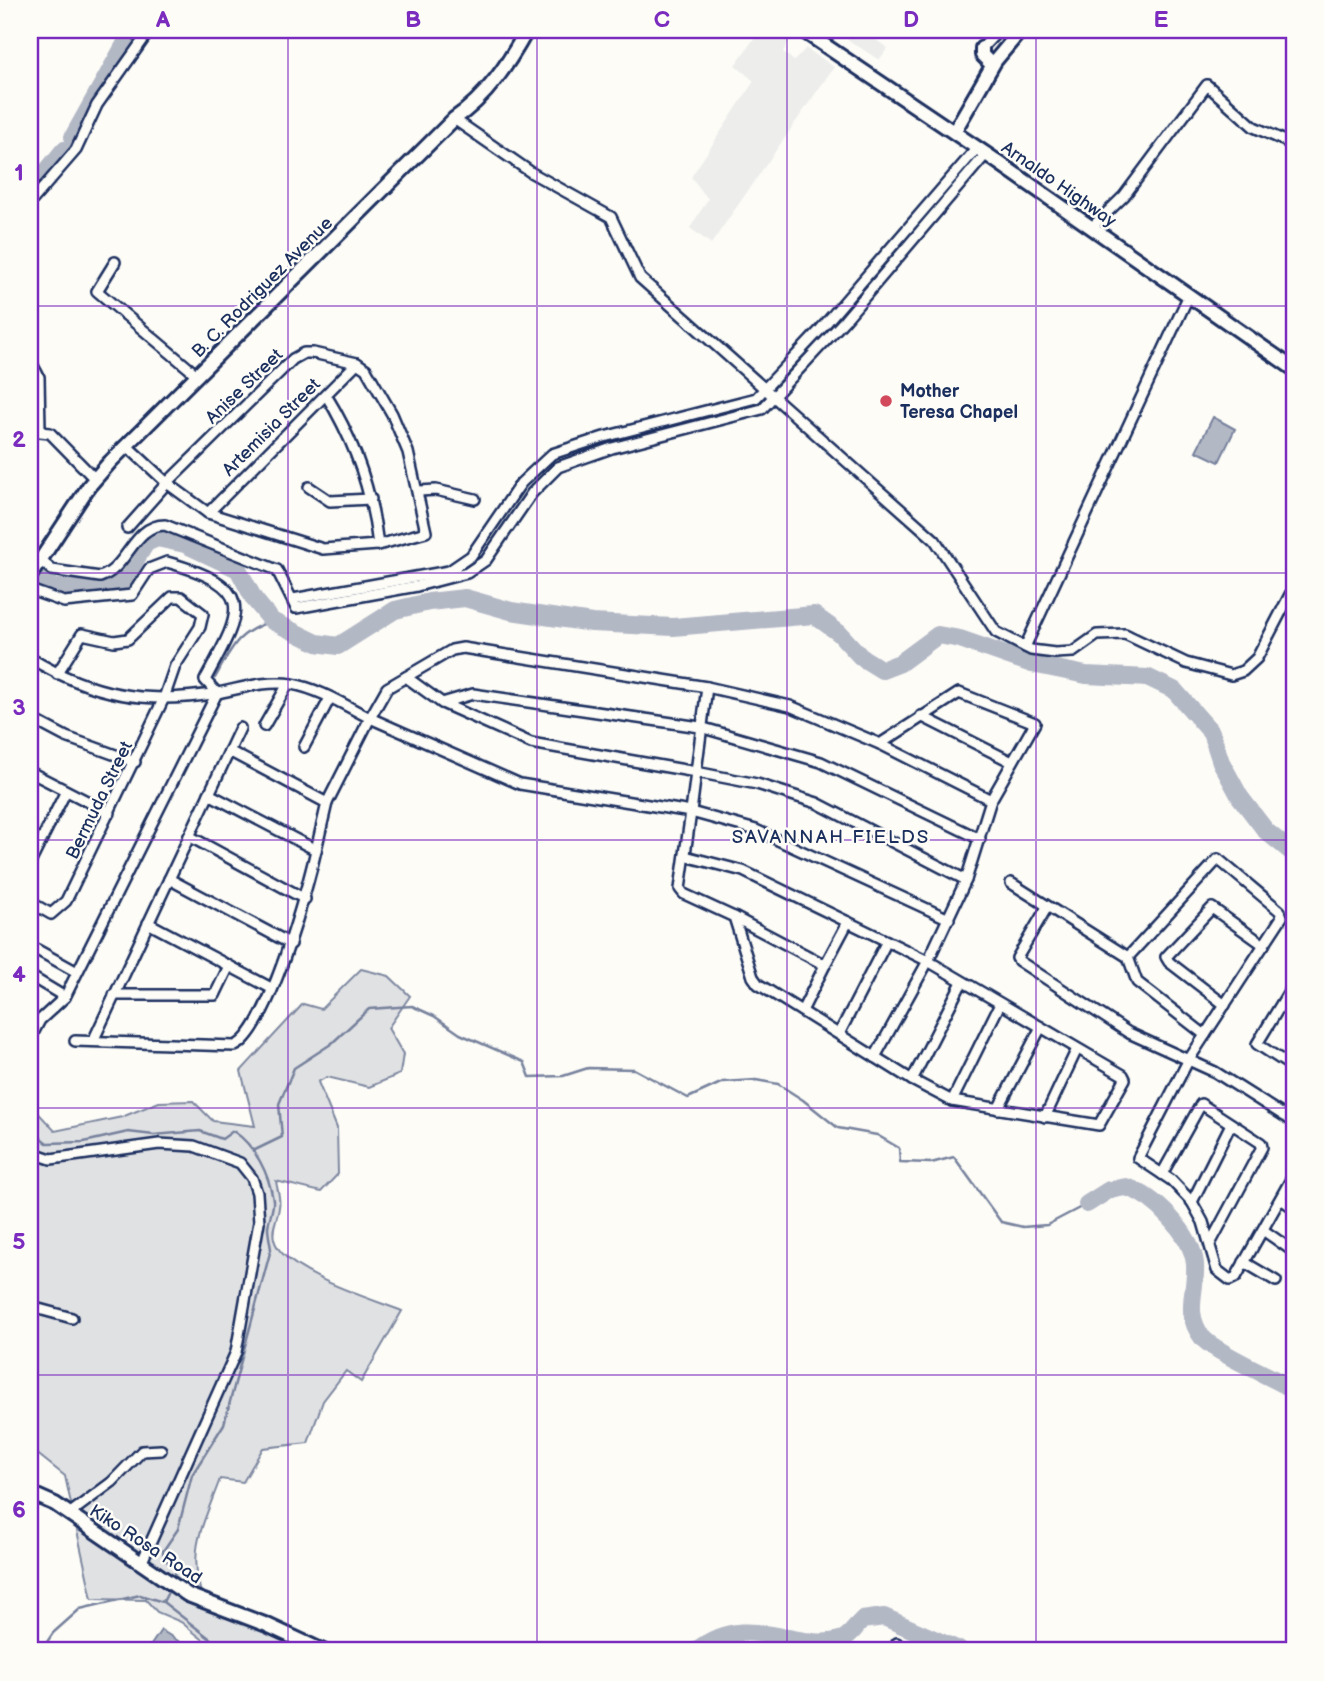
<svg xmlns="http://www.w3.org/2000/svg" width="1324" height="1681" font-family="'Balsamiq Sans',sans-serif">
<rect width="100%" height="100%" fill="#fdfcf7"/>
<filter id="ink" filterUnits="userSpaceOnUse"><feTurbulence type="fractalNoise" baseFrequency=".0143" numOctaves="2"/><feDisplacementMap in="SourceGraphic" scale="14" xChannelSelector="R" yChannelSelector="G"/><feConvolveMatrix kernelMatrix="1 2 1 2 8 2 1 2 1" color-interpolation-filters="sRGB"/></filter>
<g filter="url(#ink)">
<!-- built -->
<g fill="#edeeec">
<polygon points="760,30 779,30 791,38 783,52 794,61 806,48 834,67 711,244 690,228 708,199 691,177 754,81 735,65"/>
<polygon points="833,30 861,30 888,48 879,60"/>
</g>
<!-- green -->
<path fill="#e0e1e3" stroke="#7e88a0" stroke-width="2" d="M361,969L389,976L410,996L388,1028L403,1054L400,1074L369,1087L327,1077L318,1082L337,1128L338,1174L321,1192L276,1181C277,1189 281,1199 279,1207C278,1219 271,1227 274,1239C281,1272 372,1299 402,1311L361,1382L346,1371L323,1401L308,1443L263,1448L243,1482L220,1479C201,1531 186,1551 205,1607L311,1651H217L181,1622L157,1612L146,1600L92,1599L65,1476L30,1448V1104L55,1131L122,1117L159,1102L193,1101L213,1121L255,1126L241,1071L303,1004L321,1009Z"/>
<!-- water -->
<g fill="#b3b8c5" stroke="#76819c" stroke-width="2">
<polygon points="1213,417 1235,429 1219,462 1196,451"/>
<polygon points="161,1630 183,1644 178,1651 147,1651"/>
</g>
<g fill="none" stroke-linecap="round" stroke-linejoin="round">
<!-- stream -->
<g stroke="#76819c" stroke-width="2.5">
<path d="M215,678C232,647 237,632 272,621"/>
<polyline points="30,1063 37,1046"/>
<path d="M30,1129L47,1143L84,1142L128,1132L154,1135L200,1131L222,1139L233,1131C255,1145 269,1174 273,1200C274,1209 269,1218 268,1227C268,1234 270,1242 271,1249L224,1424L192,1475L178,1529L163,1551L164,1559L176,1568L175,1574"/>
<polyline points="253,1151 282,1137 279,1104 294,1068 331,1044 369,1009 412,1006 434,1016 460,1034 524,1062 530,1077 563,1076 588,1068 634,1069 688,1098 723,1082 756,1080 778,1084 803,1100 838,1128 877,1135 899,1148 900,1162 931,1163 954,1157 1001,1222 1023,1227 1047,1225 1087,1204"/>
<polyline points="163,1602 169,1590"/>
<polyline points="41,1651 53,1633 80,1609 140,1595 163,1602 226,1651"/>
</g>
<!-- river -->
<g stroke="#b3b8c5" stroke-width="18">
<polyline points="73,137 133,30"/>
<polyline points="30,192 64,150"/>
<polyline points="30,413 31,420"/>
<polyline points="30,576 55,588 120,585 146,543 157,538 185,544 238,569 254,599 272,621 317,643 338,646 395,610 429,602 465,598 511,611 592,623 673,627 814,615 839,633 861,657 882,670 900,663 938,635 960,639 1032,664 1086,675 1149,678 1174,690 1211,732 1221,762 1240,797 1266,831 1294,854"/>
<path d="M1087,1204L1109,1190L1126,1187C1155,1196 1192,1234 1195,1264C1197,1291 1183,1312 1202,1337C1213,1352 1275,1378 1294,1390"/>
<path d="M696,1651C748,1608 798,1655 843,1639C850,1636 857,1626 862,1620L884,1617L961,1651"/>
</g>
<defs>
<g id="street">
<polyline points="982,48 999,30"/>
<polyline points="454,119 532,173 611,217 640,278 935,540 996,632 1031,650 1055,653 1073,652 1097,635 1125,634 1186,663 1231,675 1243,671 1257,658 1294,587"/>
<polyline points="30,203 76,150 97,105 150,30"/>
<polyline points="1091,228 1124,196 1207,85 1254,127 1294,145"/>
<polyline points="115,262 97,291 198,376"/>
<polyline points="30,360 39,377 40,430"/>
<path d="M326,395C355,442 372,491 378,545"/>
<polyline points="30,431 50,433 95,479"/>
<polyline points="126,445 167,483 208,513 323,549 378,545 426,532 408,452 392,414 366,369 357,363 313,353 304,353 293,359 167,483 127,528"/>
<polyline points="309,487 330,501 371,499"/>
<polyline points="419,491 436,490 475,499"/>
<polyline points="208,513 357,363"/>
<path d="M40,560L52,570L100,577C128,568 133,525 165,525L277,570L296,608L417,586L467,573L486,560L532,493L558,467L612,448L762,409L844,321L986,154"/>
<path d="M30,590L64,602L132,595L149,569L167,562C259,588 242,611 205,680L217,693L65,997L40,1020L30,1039"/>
<polyline points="293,599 449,571 471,556 521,483 552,454 604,437 756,398 820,330 977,148"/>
<polyline points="1025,647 1189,295"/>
<path d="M30,658C93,696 146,705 218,693C242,688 267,680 292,684C320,689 346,706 370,718L327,803"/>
<polyline points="406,677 442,703 473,694 700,727 821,762 980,839"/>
<polyline points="707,687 696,772 757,784 817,803 966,880"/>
<polyline points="442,703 531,743 696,772 691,812 520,784 370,718 387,688 452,650 463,648 707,687 790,706 880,744 959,693 1035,723 991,800 966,880 928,961 1123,1075 1125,1079 1099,1125 952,1101 912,1080 758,984 753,977 734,917 684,894 680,889 691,812 756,830 949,919"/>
<polyline points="921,716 1012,762"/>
<polyline points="30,718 66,737 135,762"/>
<polyline points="264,726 288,684"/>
<polyline points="880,744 991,800"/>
<polyline points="304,747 330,698"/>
<polyline points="229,751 327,803 316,850"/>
<polyline points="30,772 110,813"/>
<polyline points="189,836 305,899"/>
<polyline points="685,856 743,871 887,941"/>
<polyline points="30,863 66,791"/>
<polyline points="169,879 291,944"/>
<polyline points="1011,883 1128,957 1137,982 1205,1035"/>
<polyline points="30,902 51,914 66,901 164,698 175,666 200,627 203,614 181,597 172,597 128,639 114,641 82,634 57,674"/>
<polyline points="1047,907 1017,958 1019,961 1129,1033 1215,1072 1294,1122"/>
<polyline points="734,917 825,965 848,922"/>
<polyline points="148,923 271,988"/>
<polyline points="30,946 77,972"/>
<polyline points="1128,957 1218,859 1280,911 1282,917 1188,1061 1138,1158 1171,1180 1192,1202 1203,1222 1217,1270 1230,1280 1236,1277 1294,1174"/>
<polyline points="30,976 65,997"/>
<polyline points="1294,983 1257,1044 1294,1068"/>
<polyline points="114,995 215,995 229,966"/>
<polyline points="1225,1005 1169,962 1166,957 1212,908 1264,945"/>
<polyline points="802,1011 825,965"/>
<polyline points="839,1034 887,941 928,961 875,1057"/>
<polyline points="94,1039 240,728"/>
<path d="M75,1041L235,1046C268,1033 308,886 316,850L209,794"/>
<polyline points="912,1080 962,982"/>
<polyline points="952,1101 1000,1004"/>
<polyline points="998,1109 1041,1027"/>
<polyline points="1045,1117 1077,1049"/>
<polyline points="30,1152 51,1159 159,1144 194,1146 240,1163 252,1178 257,1193 259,1222 236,1352 141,1564"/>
<polyline points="1162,1174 1201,1104 1261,1143 1262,1147 1210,1244"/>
<polyline points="1281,1199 1294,1208"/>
<polyline points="1192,1202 1231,1124"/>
<polyline points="1263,1230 1290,1249"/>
<polyline points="1244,1262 1276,1281"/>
<polyline points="30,1310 39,1309 72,1318"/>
<polyline points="69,1514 112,1482 142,1451 161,1450"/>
<polyline points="895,1651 897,1643"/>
</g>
<g id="secondary">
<polyline points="802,30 992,158 1294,369"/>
<polyline points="982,48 982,55 992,65"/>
<polyline points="954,132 995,61 1021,30"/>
<path d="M30,576L89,486L110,462L454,119C487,97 508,64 527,30"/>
<polyline points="30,1493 55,1504 188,1595 267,1625 323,1651"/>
</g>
</defs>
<!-- street casing -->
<use href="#street" stroke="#1b2f5e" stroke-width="14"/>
<!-- secondary casing -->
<use href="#secondary" stroke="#1b2f5e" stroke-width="18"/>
<!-- street -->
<use href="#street" stroke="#fdfcf7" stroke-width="9"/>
<!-- secondary -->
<use href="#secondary" stroke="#fdfcf7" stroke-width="12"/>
</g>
</g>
<!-- grid -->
<path fill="none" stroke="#7b2cbf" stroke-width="2" stroke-opacity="0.55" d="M288,30V1651M537,30V1651M787,30V1651M1036,30V1651M30,306H1294M30,573H1294M30,840H1294M30,1108H1294M30,1375H1294"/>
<!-- markers -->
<circle fill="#d1495b" stroke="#fdfcf7" stroke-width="2.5" cx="886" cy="401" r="7"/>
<g text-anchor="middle" stroke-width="5" stroke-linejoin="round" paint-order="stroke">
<!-- street labels -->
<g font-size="18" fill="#1b2f5e" stroke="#fdfcf7">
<text transform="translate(1059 184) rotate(35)" y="6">Arnaldo Highway</text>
<text transform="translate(262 287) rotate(-45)" y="6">B. C. Rodriguez Avenue</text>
<text transform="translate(244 386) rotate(-44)" y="6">Anise Street</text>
<text transform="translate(271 427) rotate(-45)" y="6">Artemisia Street</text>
<text transform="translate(99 800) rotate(-64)" y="6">Bermuda Street</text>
<text transform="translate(146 1544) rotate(33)" y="6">Kiko Rosa Road</text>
</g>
<!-- poi labels -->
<g font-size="18" font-weight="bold" fill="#1b2f5e" stroke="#fdfcf7" text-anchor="start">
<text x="900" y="397">Mother<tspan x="900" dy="21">Teresa Chapel</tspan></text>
</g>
<!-- neighbourhood labels -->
<g font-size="19" letter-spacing="2" fill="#1b2f5e" stroke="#fdfcf7">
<text x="831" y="843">SAVANNAH FIELDS</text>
</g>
</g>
<!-- margin -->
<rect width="1324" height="1681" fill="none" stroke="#fdfcf7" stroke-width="77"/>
<rect x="38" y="38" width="1248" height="1604" fill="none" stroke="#7b2cbf" stroke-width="2.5"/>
<g font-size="23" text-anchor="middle" font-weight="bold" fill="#7b2cbf">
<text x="163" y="27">A</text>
<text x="413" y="27">B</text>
<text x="662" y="27">C</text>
<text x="911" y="27">D</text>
<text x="1161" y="27">E</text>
<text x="19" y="180">1</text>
<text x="19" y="447">2</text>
<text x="19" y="715">3</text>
<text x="19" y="982">4</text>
<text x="19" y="1249">5</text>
<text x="19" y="1517">6</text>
</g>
</svg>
